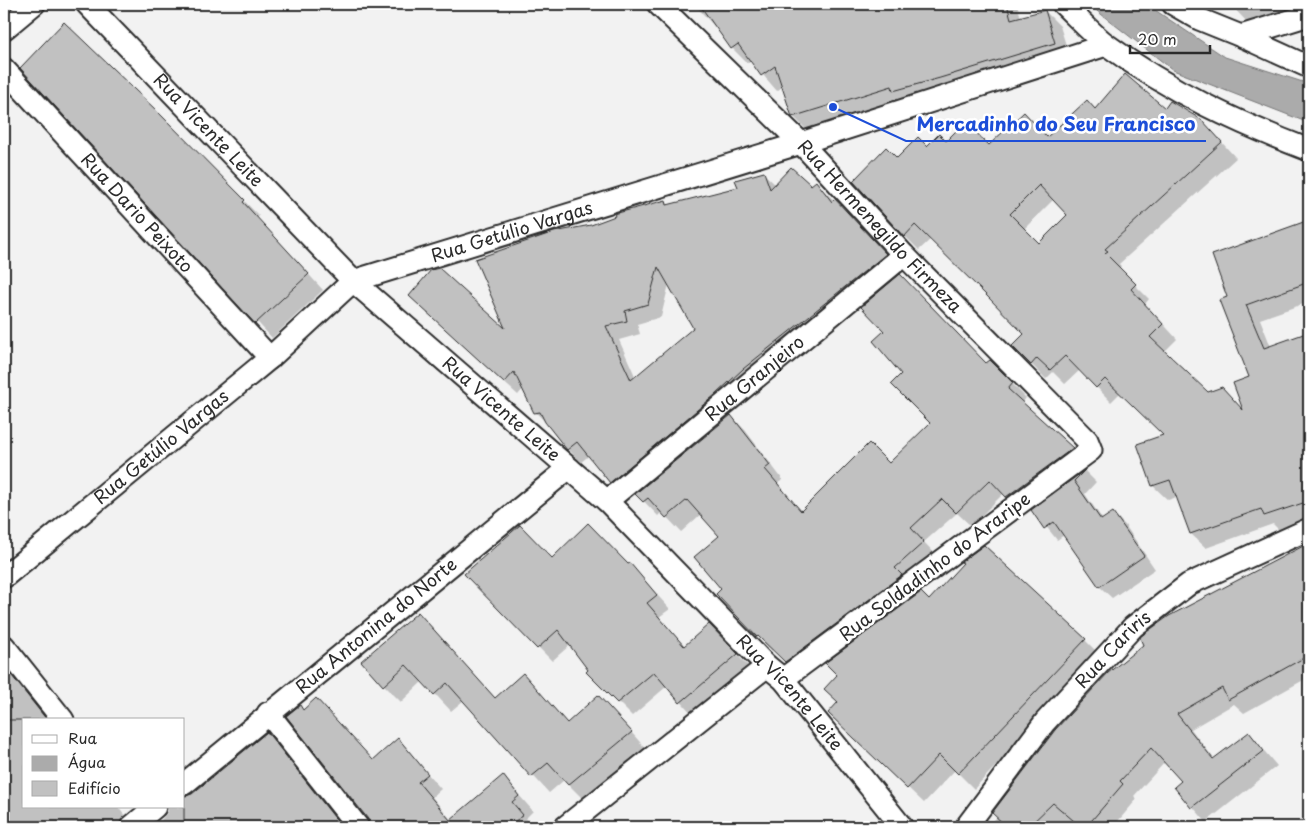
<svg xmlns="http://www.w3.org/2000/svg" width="1313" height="831" font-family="'Playpen Sans',sans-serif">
<rect width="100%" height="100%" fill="#f2f2f2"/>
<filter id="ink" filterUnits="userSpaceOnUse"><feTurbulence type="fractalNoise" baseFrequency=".02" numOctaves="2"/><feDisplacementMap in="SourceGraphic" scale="10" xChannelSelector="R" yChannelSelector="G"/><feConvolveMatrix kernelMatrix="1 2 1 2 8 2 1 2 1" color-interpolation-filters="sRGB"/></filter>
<g filter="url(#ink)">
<!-- water -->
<polygon fill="#ababab" stroke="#787878" points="1088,4 1146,4 1225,57 1309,84 1309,123 1173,70"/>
<!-- shadow -->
<g fill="#0003" fill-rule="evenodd">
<polygon points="694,4 853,4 881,49 870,4 1017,4 1021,18 1045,11 1060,26 1070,58 808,131 793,116 783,86 777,91 751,61 747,63 732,48 716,25 714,26"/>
<polygon points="1230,4 1309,4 1309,8 1248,23"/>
<polygon points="22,68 156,111 259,216 257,218 323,290 272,338"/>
<path d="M1165,109L1216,136L1236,158L1119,264L1121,266L1119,269L1149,299L1145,304L1177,339L1164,352L1208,394L1246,413L1251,377L1229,298L1214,256L1309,221V302L1260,319L1271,347L1309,333V519L1279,530L1273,524L1206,548L1191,534L1177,497L1168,500L1153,486L1139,445L1165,435L1120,393L1111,402L1080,370L1065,384L1053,372L1046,379L1013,346L1025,334L931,239L919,250L905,236L897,160L927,147L946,143L989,146L1048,138L1096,110ZM1054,199L1068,215L1039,245L1023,230Z"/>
<path d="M764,174L776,185L811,187L816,183L848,214L898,268L624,495L590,455L581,462L568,449L549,425L535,412L523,389L518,395L423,309L508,333L477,260L554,233L592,227L665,201L669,205L740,188ZM669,284L695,329L636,378L619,340L640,334L637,324L661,317Z"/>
<polygon points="987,365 1004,375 1026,398 1022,403 1086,463 1021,511 1004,493 971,526 957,513 924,542 938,557 800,675 773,649 772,651 718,594 723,589 721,536 701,514 681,532 662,512 658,516 637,494 731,416 745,430 783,480 778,483 802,512 889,465"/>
<polygon points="1085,471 1096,482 1085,494 1103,520 1113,513 1125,525 1155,569 1112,598 1100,587 1064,535 1057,540 1033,510"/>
<polygon points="1309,544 1309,677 1244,713 1234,704 1191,729 1214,759 1249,733 1277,766 1206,822 1176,787 1183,782 1165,762 1134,796 1137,799 1113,827 984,827 998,817 1198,602"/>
<polygon points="552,559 630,565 670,609 659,617 685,647 709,626 750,668 694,716 667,686 632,716 588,672 590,670 570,645 552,661 466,574"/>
<polygon points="929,602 1085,640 1100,655 974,789 955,770 924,803 845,728"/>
<polygon points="418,614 496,699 523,675 568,724 615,714 647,750 585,801 564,780 549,793 464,700 451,711 423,681 401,702 384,685"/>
<polygon points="10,676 49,720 24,720 24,807 118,807 132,825 129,827 4,827 4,681"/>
<polygon points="304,711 373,761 398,740 441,789 432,797 452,821 503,777 533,811 526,818 534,827 371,827 369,819"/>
<polygon points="267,734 287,754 346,827 167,827 161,820 168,812 168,808 184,807 184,796 192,795"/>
</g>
<!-- building -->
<g fill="#c1c1c1" stroke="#2b2b2b" fill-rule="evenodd">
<polygon points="699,4 1007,4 1011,19 1045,10 1055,43 940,78 893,91 892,86 792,117 775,66 761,76 738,44 731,49"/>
<polygon points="64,22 157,111 245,200 243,202 309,274 255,324 20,68"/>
<path d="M1125,74L1165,108L1170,101L1202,120L1222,142L1105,249L1108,251L1105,253L1136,284L1131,289L1163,324L1150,337L1208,392L1222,387L1243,410L1233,383L1249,377L1219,300L1227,297L1212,255L1309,220V282L1246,305L1264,348L1309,332V501L1264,516L1261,509L1190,534L1170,480L1152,486L1137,444L1163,435L1105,379L1096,388L1065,356L1050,370L1037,358L1031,365L1012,346L1024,334L987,296L915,225L904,237L853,181L886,147L897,158L918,137L927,146L939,134L946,141L965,122L989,145L1024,112L1047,137L1087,100L1095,109ZM1039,185L1067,215L1039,243L1010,214Z"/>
<path d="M791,167L811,185L816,181L832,202L835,199L886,254L743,369L715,395L610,483L577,442L567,450L545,422L540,412L534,413L514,372L504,383L409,296L431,270L439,268L505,328L475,259L554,232L591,225L615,216L614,214L666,200L667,205L738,187L735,180L764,172L770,189ZM658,267L693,328L631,380L606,326L627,321L625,311L648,304Z"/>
<polygon points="900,274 986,363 990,360 1013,383 1008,389 1073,448 1006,497 990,480 956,513 942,499 911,528 924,542 895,568 902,575 785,662 758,636 757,637 716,594 721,589 694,557 719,536 687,500 666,518 648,498 643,502 635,494 731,415 770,465 765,469 801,511 869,443 889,463 930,423 891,384 901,374 873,341 884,331 861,307"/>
<polygon points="1085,470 1074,481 1101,520 1113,512 1144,556 1099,587 1054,522 1044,529 1031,510"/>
<polygon points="588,523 628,564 630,563 657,595 647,603 684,646 709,624 738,654 680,703 654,672 617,703 586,672 588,670 558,630 537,649 464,574 520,525 552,558"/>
<polygon points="1309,543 1309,655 1228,700 1222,688 1177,714 1213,759 1249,732 1264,751 1191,808 1174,787 1181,781 1151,748 1120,781 1123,784 1086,827 1081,827 1053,803 1028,827 1007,827 992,813 1055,730 1108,673 1143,645 1140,638 1141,636 1169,616"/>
<polygon points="984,545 1086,639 958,774 939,755 907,789 828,713 838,702 824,689 837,675 825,663 921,592 929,600 963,563 961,562"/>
<polygon points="418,612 495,698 523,673 567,723 598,695 632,732 568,785 548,763 531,777 447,683 434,695 406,665 383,686 361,661"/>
<polygon points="4,666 47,720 4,720"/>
<polygon points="316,698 373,760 398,738 428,774 418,782 450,820 503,775 519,796 512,802 523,815 508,827 370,827 368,819 286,716 300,705 303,710"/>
<polygon points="267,732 342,827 184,827 184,796 192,794"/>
</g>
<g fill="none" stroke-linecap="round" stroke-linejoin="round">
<defs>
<g id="minor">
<path id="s1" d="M87,4L353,281L607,501L767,666L783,679L902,827"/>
<path id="s2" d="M658,4L801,143L904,255L1087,440L1091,450L783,679"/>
<path d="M1063,4C1077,17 1091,33 1107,45C1169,91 1238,123 1309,150"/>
<polyline points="1173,4 1199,19 1241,36 1309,15"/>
<polyline points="4,29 34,4"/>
<polyline points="1241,36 1309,67"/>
<path id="s3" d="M4,69L270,358"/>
<path id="s4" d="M607,501L904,255"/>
<path id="s5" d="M4,577L270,358L353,281L801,143L1106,45"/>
<polyline points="4,646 63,720"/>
<polyline points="268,713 358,827"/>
<path id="s6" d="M184,784L569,468"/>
<polyline points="131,827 155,807"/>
<polyline points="565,827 767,666"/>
<path id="s7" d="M966,827L1045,722L1133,627L1189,584L1309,529"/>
</g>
</defs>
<!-- minor casing -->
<use href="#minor" stroke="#2b2b2b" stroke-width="25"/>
<!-- minor -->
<use href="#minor" stroke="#fff" stroke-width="21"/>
</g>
</g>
<g text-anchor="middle" stroke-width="5" stroke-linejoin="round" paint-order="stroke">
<!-- street labels -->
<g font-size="18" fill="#2b2b2b" stroke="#fff">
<text dy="6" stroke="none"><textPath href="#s1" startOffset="175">Rua Vicente Leite</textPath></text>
<text dy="6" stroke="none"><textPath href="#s3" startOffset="196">Rua Dario Peixoto</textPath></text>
<text dy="6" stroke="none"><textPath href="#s2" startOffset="314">Rua Hermenegildo Firmeza</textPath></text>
<text dy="6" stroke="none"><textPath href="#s5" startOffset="624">Rua Getúlio Vargas</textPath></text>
<text dy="6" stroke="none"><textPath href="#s4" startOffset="192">Rua Granjeiro</textPath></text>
<text dy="6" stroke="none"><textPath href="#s1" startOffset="580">Rua Vicente Leite</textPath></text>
<text dy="6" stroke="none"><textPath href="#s5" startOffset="204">Rua Getúlio Vargas</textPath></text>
<text transform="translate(935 567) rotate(-37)" y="6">Rua Soldadinho do Araripe</text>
<text dy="6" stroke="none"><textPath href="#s6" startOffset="249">Rua Antonina do Norte</textPath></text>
<text dy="6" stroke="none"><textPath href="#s7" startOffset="231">Rua Cariris</textPath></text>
<text dy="6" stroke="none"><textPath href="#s1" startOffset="985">Rua Vicente Leite</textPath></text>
</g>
</g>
<!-- callouts -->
<path fill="none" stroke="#1d4ed8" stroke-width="2" d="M833 107L906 141H1206"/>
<circle fill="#1d4ed8" stroke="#fff" stroke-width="2" cx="833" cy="107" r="5"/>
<g font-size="19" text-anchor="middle" font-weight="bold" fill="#1d4ed8" stroke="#fff" stroke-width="5" stroke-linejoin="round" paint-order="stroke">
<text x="1056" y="131">Mercadinho do Seu Francisco</text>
</g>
<!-- margin -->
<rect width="1313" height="831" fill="none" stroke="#fff" stroke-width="20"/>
<rect x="10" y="10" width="1293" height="811" fill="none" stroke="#2b2b2b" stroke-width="2" filter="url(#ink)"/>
<!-- legend -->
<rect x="22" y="718" width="162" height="90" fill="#ffffff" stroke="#aaaaaa"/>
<rect x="32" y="735" width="25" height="8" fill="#ffffff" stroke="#aaaaaa"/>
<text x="68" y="744" font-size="15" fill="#2b2b2b">Rua</text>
<rect x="32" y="756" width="25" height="15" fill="#ababab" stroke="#aaaaaa"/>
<text x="68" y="768" font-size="15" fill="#2b2b2b">Água</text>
<rect x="32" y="781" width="25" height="15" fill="#c1c1c1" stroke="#aaaaaa"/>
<text x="68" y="794" font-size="15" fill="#2b2b2b">Edifício</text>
<!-- scale -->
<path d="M1130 45v8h80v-8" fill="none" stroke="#2b2b2b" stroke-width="2.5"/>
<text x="1138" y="45" font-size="15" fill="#2b2b2b" stroke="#ffffff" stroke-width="4" paint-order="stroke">20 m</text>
</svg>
